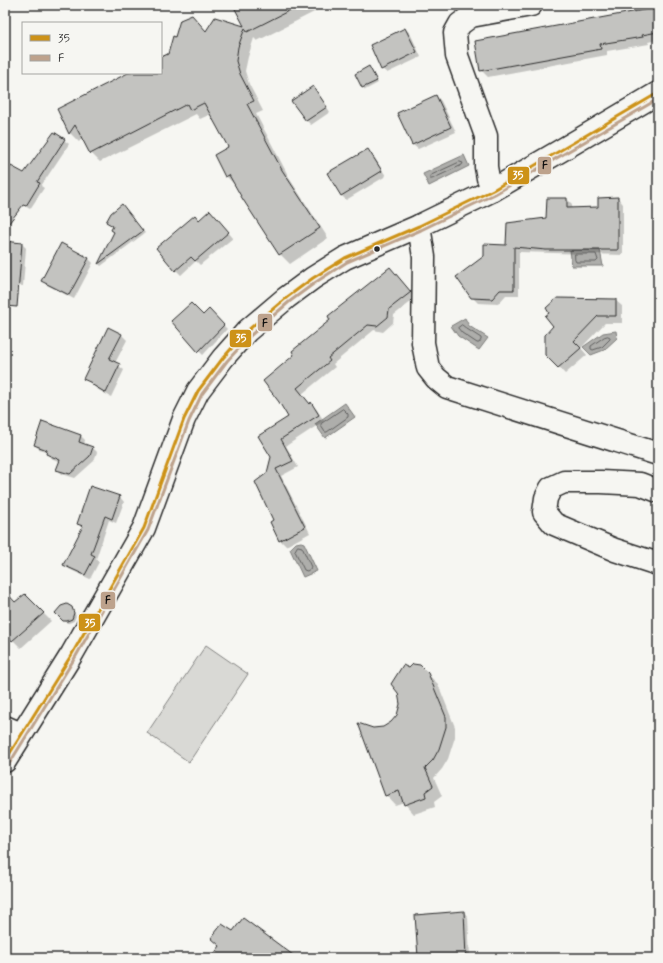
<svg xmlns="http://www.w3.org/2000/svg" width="663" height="963" font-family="Mynerve,sans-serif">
<rect width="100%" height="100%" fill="#f6f6f2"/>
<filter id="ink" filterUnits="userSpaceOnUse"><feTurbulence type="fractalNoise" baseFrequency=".025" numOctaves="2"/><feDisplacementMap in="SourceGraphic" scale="8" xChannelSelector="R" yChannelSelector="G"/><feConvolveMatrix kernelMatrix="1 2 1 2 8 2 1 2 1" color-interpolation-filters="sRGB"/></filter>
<g filter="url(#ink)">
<!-- green -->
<polygon fill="#d9d9d5" stroke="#828280" points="206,645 248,674 189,762 147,733"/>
<!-- water -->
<g fill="#aeaeab" stroke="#7a7a78">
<polygon points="464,155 469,166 429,186 423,174"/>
<polygon points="570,250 600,250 603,266 572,266"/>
<polygon points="465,318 469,326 488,338 479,350 458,336 451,326"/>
<polygon points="616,331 617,338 604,350 591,355 583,347 603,333"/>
<polygon points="345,403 355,417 325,438 315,424"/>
<polygon points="301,542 304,543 317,571 303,577 290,549 296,543"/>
</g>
<!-- shadow -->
<g fill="#0003">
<polygon points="234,5 328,5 257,41 254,38 248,57 245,71 249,84 263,111 256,114 291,181 328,238 290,264 280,254 236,186 226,176 215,155 229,148 211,114 200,119 196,114 100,162 91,153 83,137 79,142 70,133 58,110 130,73 161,73 161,57 206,32 246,28"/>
<polygon points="653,9 658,14 658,40 648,42 649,44 607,51 607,55 488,77 481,70"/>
<polygon points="405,29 410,33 421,57 387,73 382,69"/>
<polygon points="369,68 378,83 365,90 356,74"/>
<polygon points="313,87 317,91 330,112 311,125 306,120"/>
<polygon points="436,96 441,101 456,132 418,149 413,145 398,113"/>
<polygon points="55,133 69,144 41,186 44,188 30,209 5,194 5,177 24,175"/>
<polygon points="368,150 373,155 386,176 346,200 341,195"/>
<polygon points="618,198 623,204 623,255 519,252 519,295 506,295 498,304 478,303 472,297 507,246 547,219 567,199 572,204 572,209 599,208"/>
<polygon points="124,208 145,233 101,266 99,264 115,233"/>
<polygon points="215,216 233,238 200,265 196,261 181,275 176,270 199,221"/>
<polygon points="5,243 22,244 26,248 23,286 5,284"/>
<polygon points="88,258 93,263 74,299 47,285 42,280"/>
<polygon points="396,274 416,298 394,315 393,323 383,332 374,330 333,364 335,367 302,394 310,404 311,404 317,410 324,421 286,446 298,467 281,476 310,533 286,546 280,540 274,521 268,473 289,418 280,401"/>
<polygon points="615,300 622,306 622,323 605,323 581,348 587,355 565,374 546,354 555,326"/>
<polygon points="209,311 227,329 203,355 199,351 203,316"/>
<polygon points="109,329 122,335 127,340 115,363 124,370 111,397 97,389 84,378"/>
<polygon points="81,436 85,440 84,445 93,448 97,452 94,461 75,478 62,474 58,470 60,462 51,458 47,454 48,452 39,449 35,445"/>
<polygon points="91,487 120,497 124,502 116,523 109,520 96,559 99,562 90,579 69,569 65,565 83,529 78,524"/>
<polygon points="25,595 51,621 21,648 12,639 5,642 5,605 15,603"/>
<polygon points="72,608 76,616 74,621 69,623 67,623 56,613"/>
<polygon points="419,666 438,684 455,727 455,737 448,759 442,769 434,778 442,796 434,802 435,807 414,814 405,804 404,802 395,805 386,795 373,729 383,728 392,723 398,715 409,670"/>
<polygon points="464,912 468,917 470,958 420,958 416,916"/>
</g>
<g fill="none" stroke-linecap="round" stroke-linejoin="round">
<!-- shore -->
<g stroke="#5f5f5e" stroke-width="1">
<polygon points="460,162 463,163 462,165 432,179 430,179 430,176"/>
<polygon points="575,254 596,254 598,260 596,262 576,262 575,260"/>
<polygon points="462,325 467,329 481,338 481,340 479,343 477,343 462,333 458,328"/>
<polygon points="608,336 610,337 610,339 602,347 593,350 591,349 591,346 604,337"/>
<polygon points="343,409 348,414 348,417 327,432 325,432 321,426 321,424"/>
<polygon points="298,546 302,547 311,567 310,569 307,571 304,570 295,551"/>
</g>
</g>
<!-- building -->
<g fill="#c3c3c0" stroke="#2b2b2b">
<polygon points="233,5 300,5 247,32 245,28 238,47 236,61 240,74 254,101 247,104 282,170 320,228 279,255 242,198 229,175 225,177 214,155 228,147 204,103 190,110 187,104 90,154 75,125 69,134 57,109 128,73 161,73 161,57 168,54 173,36 175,37 180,20 192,15 206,31 215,17 244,26"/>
<polygon points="654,8 658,32 642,35 643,37 600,44 601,49 480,71 475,41"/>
<polygon points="405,28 417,52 381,70 370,45"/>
<polygon points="369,66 377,81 362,88 355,74"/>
<polygon points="313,86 327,107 306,121 291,101"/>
<polygon points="436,95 451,127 412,145 397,113"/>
<polygon points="54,132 65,139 37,182 40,183 26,206 23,205 5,228 5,175 11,166 24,173"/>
<polygon points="368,149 382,171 341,196 327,173"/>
<polygon points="618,197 618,250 546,250 514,247 514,290 500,290 492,299 471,298 456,277 484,256 484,244 506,245 507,223 546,218 547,198 567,198 567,208 598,207 598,198"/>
<polygon points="122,204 143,231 98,264 114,232 111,230 113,226 106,222 111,213"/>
<polygon points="210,210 229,232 195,261 191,257 175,271 156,248 195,215 199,220"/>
<polygon points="5,241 22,243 17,307 5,306"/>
<polygon points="61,243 89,258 69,295 41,281"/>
<polygon points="390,267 411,292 389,309 388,317 377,326 368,325 328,358 330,361 297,388 310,404 311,402 319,415 281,439 293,461 276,469 305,527 279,541 270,522 273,520 255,482 267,473 271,457 258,436 288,417 279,402 263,381 294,355 292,351 330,320 328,316"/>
<polygon points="557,298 616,299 616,316 598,316 574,341 581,348 558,368 545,355 545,335 553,326 545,316 549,313 546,308"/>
<polygon points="191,303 203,315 209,309 224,325 198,352 171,321"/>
<polygon points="108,327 122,334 109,359 120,364 106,393 91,384 92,383 83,379"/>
<polygon points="42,421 81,435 79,442 93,447 90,456 70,474 56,470 60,460 46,454 47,450 34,445"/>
<polygon points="90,486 120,496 112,519 105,516 91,554 95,556 85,575 63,565 83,526 77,524"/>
<polygon points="5,591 15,602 25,594 44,613 12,641 5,633"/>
<polygon points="67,604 72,607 74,613 72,619 67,621 63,621 55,613 61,606"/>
<polygon points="413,664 420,665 428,673 446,717 446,727 439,749 433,760 425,768 433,786 425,792 426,797 404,805 399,791 385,796 358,723 373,728 383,727 391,722 397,715 400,704 398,693 391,684 403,665 409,668"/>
<polygon points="464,911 466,958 442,958 442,956 418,957 415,915"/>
<polygon points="243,918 297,958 211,958 220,946 211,938 222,924 233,931"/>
</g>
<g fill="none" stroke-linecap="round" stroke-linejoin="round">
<defs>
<g id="minor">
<polyline points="493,190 488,178 486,167 486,136 457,56 455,33 460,24 471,16 531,5"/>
<polyline points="419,226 424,257 423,343 428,368 436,378 447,387 658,454"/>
<polyline points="658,491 640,484 601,482 564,482 551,488 546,498 544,512 554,524 615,550 658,564"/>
<polyline points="5,727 21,734"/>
<polyline points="5,761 72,654 144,528 184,419 198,391 223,358 247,331 286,298 313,278 345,258 419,226 493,190 560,151 658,93"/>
</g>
</defs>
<!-- minor casing -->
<use href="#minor" stroke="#2b2b2b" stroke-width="25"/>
<!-- minor -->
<use href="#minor" stroke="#f6f6f2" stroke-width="22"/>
<defs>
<polyline id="bus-1" points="5,761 72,654 144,528 184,419 198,391 223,358 247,331 286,298 313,278 345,258 419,226 493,190 658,93"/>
<polyline id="bus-2" points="9,764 76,656 148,530 189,421 202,394 227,361 251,335 289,302 316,282 347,262 421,230 495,194 658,99"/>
</defs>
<!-- bus-1 casing -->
<use href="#bus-1" stroke="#f6f6f2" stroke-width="6"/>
<!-- bus-2 casing -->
<use href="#bus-2" stroke="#f6f6f2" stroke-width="6"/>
<!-- bus-1 -->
<use href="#bus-1" stroke="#cd9218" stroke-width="3"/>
<!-- bus-2 -->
<use href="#bus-2" stroke="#bda28c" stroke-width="3"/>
</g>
</g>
<!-- markers -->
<circle fill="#2b2b2b" stroke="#f6f6f2" stroke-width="1.5" cx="377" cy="249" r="3.5"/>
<g stroke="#f6f6f2" stroke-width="1.5">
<rect x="537" y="156" width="15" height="19" rx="4" fill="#bda28c"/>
<rect x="507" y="166" width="23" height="19" rx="4" fill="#cd9218"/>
<rect x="257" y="313" width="16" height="19" rx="4" fill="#bda28c"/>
<rect x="229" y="329" width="23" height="19" rx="4" fill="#cd9218"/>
<rect x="100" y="591" width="16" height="19" rx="4" fill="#bda28c"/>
<rect x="78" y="613" width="23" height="19" rx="4" fill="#cd9218"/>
</g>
<g font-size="11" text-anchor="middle" font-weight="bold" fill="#fff">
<text x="518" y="179">35</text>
<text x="241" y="342">35</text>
<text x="90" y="627">35</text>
</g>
<g font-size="11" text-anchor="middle" font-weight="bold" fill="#111">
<text x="545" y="169">F</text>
<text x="265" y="327">F</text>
<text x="108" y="604">F</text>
</g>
<!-- margin -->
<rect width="663" height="963" fill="none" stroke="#f6f6f2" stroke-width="20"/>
<rect x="10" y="10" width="643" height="943" fill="none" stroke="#2b2b2b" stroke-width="1.5" filter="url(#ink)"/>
<!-- legend -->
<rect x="22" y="22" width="140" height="52" fill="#f6f6f2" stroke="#a5a5a2"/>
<rect x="30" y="35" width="20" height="6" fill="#cd9218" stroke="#a5a5a2"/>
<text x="58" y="42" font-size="12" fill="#2b2b2b">35</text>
<rect x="30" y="55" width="20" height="6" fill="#bda28c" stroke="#a5a5a2"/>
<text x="58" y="62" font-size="12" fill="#2b2b2b">F</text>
</svg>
